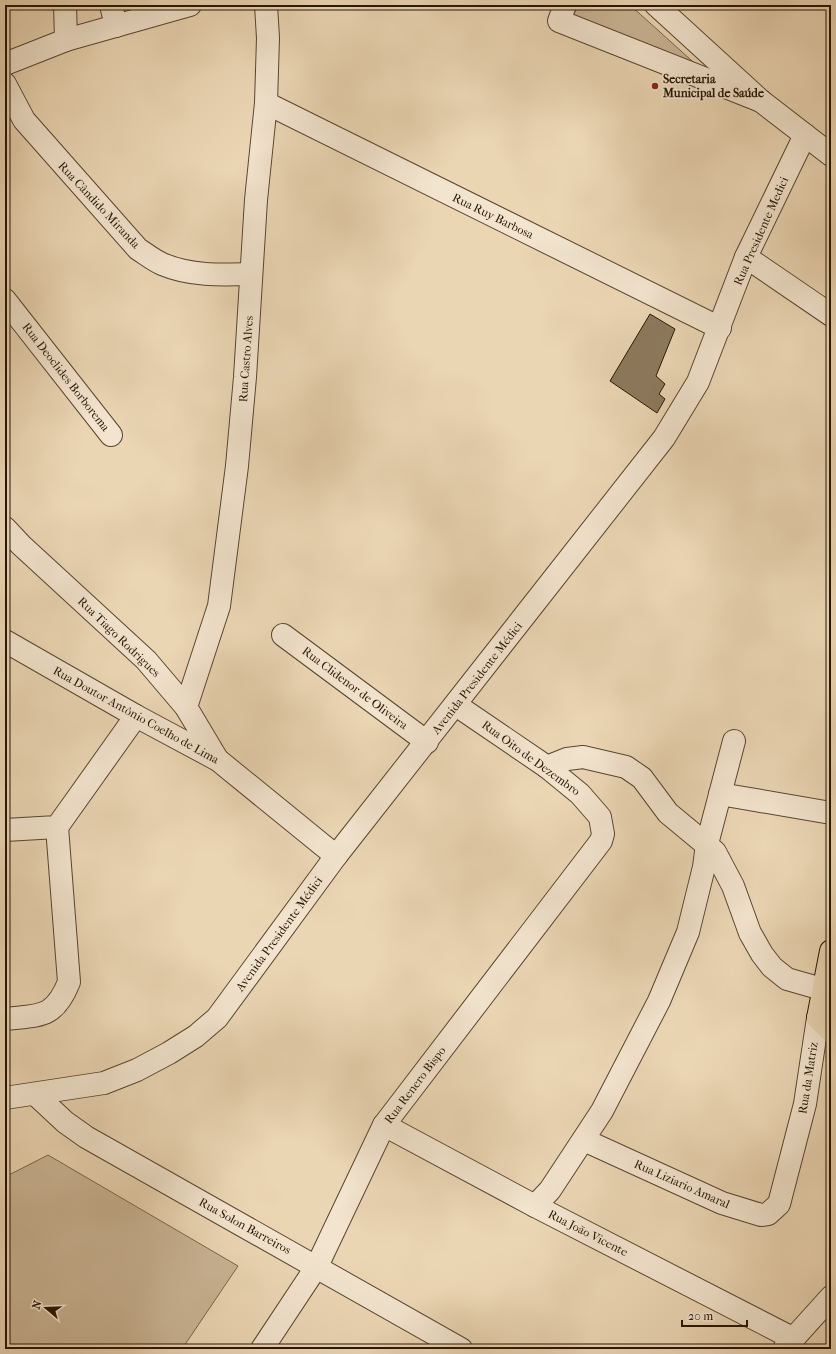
<svg xmlns="http://www.w3.org/2000/svg" width="836" height="1354" font-family="'IM FELL French Canon',serif">
<rect width="100%" height="100%" fill="#ebd6b4"/>
<filter id="stains"><feTurbulence type="fractalNoise" baseFrequency=".005" numOctaves="4"/><feColorMatrix values="0 0 0 0 .2 0 0 0 0 .09 0 0 0 0 .02 0 0 0 .5 -.17"/></filter>
<radialGradient id="worn" r=".72"><stop offset=".6" stop-color="#630" stop-opacity="0"/><stop offset="1" stop-color="#630" stop-opacity=".3"/></radialGradient>
<!-- green -->
<g fill="#cab596" stroke="#78664c">
<polygon points="578,5 630,5 701,69 573,16"/>
<polygon points="48,1155 238,1266 182,1349 5,1349 5,1177"/>
</g>
<!-- building -->
<polygon fill="#8d7a5f" stroke="#271603" points="650,314 675,329 656,376 665,384 659,394 665,399 657,413 610,381"/>
<g fill="none" stroke-linecap="round" stroke-linejoin="round">
<defs>
<g id="minor">
<polyline points="65,5 66,40"/>
<polyline points="111,5 116,26"/>
<polyline points="565,5 559,21 761,101"/>
<polyline points="656,5 761,101 831,155"/>
<polyline points="5,64 66,40 190,5"/>
<path d="M5,84L24,120L138,249C146,254 153,260 162,264C190,276 220,275 251,274"/>
<polyline points="266,103 720,328"/>
<polyline points="746,257 831,315"/>
<polyline points="5,300 111,435"/>
<polyline points="5,528 21,545 146,660 186,707 217,759"/>
<polyline points="283,635 427,742"/>
<polyline points="5,641 136,716 218,760 336,856"/>
<polyline points="186,707 219,606 237,466 245,377 256,200 266,103 268,38 266,5"/>
<polyline points="547,767 567,759 583,757 626,767 642,778 668,813 715,852 733,886 750,933 762,954 772,967 787,979 822,989"/>
<polyline points="720,794 831,813"/>
<polyline points="5,830 57,827 136,716"/>
<path d="M5,1019C40,1015 54,1019 69,982L57,827"/>
<polyline points="35,1094 65,1122 86,1137 461,1349"/>
<polyline points="5,1098 104,1083 137,1070 169,1053 196,1036 217,1018 336,856 664,438 698,382 746,257 805,135"/>
<polyline points="384,1125 535,1206 794,1339"/>
<polyline points="584,1140 722,1203 761,1215 768,1214 779,1204 805,1104 818,1018"/>
<polyline points="535,1206 550,1190 602,1111 659,1001 688,932 704,867 707,844 734,741"/>
<polyline points="262,1349 317,1266 384,1125 601,841 603,834 600,817 580,794 547,767 456,705"/>
<polyline points="784,1349 831,1297"/>
</g>
<polyline id="major" points="831,951 818,1018 831,1031"/>
</defs>
<!-- minor casing -->
<use href="#minor" stroke="#58462f" stroke-width="24"/>
<!-- major casing -->
<use href="#major" stroke="#271603" stroke-width="24"/>
<!-- minor -->
<use href="#minor" stroke="#f2e4ce" stroke-width="22"/>
<!-- major -->
<use href="#major" stroke="#ebd6b4" stroke-width="22"/>
</g>
<!-- markers -->
<circle fill="#8f2418" stroke="#f2e4ce" stroke-width="1.5" cx="655" cy="86" r="4"/>
<g text-anchor="middle" stroke-width="3.5" stroke-linejoin="round" paint-order="stroke">
<!-- poi labels -->
<g font-size="12" font-weight="bold" fill="#271603" stroke="#f2e4ce" text-anchor="start">
<text x="663" y="83">Secretaria<tspan x="663" dy="14">Municipal de Saúde</tspan></text>
</g>
<!-- street labels -->
<g font-size="12" fill="#271603" stroke="#f2e4ce">
<text transform="translate(99 205) rotate(47)" y="4">Rua Cândido Miranda</text>
<text transform="translate(493 216) rotate(26)" y="4">Rua Ruy Barbosa</text>
<text transform="translate(761 231) rotate(-66)" y="4">Rua Presidente Medici</text>
<text transform="translate(246 359) rotate(-86)" y="4">Rua Castro Alves</text>
<text transform="translate(66 377) rotate(52)" y="4">Rua Deoclides Borborema</text>
<text transform="translate(119 637) rotate(44)" y="4">Rua Tiago Rodrigues</text>
<text transform="translate(477 678) rotate(-52)" y="4">Avenida Presidente Médici</text>
<text transform="translate(355 688) rotate(37)" y="4">Rua Clidenor de Oliveira</text>
<text transform="translate(136 715) rotate(29)" y="4">Rua Doutor Antônio Coelho de Lima</text>
<text transform="translate(531 758) rotate(36)" y="4">Rua Oito de Dezembro</text>
<text transform="translate(279 934) rotate(-54)" y="4">Avenida Presidente Médici</text>
<text transform="translate(808 1078) rotate(-81)" y="4">Rua da Matriz</text>
<text transform="translate(415 1085) rotate(-53)" y="4">Rua Renero Bispo</text>
<text transform="translate(682 1184) rotate(24)" y="4">Rua Liziario Amaral</text>
<text transform="translate(245 1226) rotate(29)" y="4">Rua Solon Barreiros</text>
<text transform="translate(588 1233) rotate(27)" y="4">Rua João Vicente</text>
</g>
</g>
<!-- margin -->
<rect width="836" height="1354" fill="none" stroke="#ebd6b4" stroke-width="20"/>
<rect x="6" y="6" width="824" height="1342" fill="none" stroke="#271603" stroke-width="2"/>
<rect x="10" y="10" width="816" height="1334" fill="none" stroke="#271603"/>
<!-- north arrow -->
<g transform="translate(46 1308) rotate(289)" stroke="#f2e4ce" stroke-width="3" paint-order="stroke">
<path d="M0-3L7 15L0 10L-7 15Z" fill="#271603"/>
<text y="-6" font-size="11" font-weight="bold" text-anchor="middle" fill="#271603">N</text>
</g>
<!-- scale -->
<path d="M682 1320v6h65v-6" fill="none" stroke="#271603" stroke-width="2"/>
<text x="688" y="1320" font-size="12" fill="#271603" stroke="#f2e4ce" stroke-width="3" paint-order="stroke">20 m</text>
<rect width="100%" height="100%" filter="url(#stains)"/>
<rect width="100%" height="100%" fill="url(#worn)"/>
</svg>
